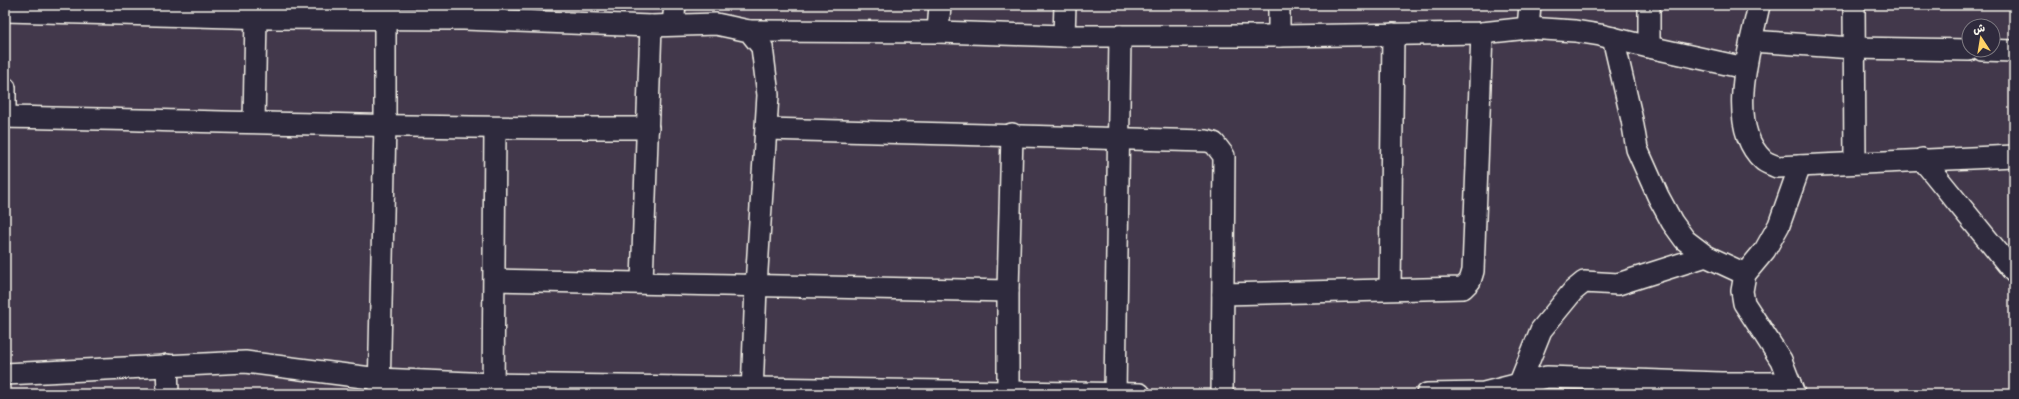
<svg xmlns="http://www.w3.org/2000/svg" width="2019" height="399" font-family="Caveat,'Playpen Sans Arabic',sans-serif">
<rect width="100%" height="100%" fill="#42384b"/>
<filter id="ink" filterUnits="userSpaceOnUse"><feTurbulence type="fractalNoise" baseFrequency=".025" numOctaves="2"/><feDisplacementMap in="SourceGraphic" scale="8" xChannelSelector="R" yChannelSelector="G"/><feConvolveMatrix kernelMatrix="1 2 1 2 8 2 1 2 1" color-interpolation-filters="sRGB"/></filter>
<g filter="url(#ink)">
<g fill="none" stroke-linecap="round" stroke-linejoin="round">
<defs>
<g id="minor">
<polyline points="1279,5 1279,36"/>
<path d="M1759,5C1750,49 1725,125 1763,160C1766,163 1773,165 1777,167L2014,156"/>
<polyline points="1854,5 1855,162"/>
<polyline points="5,11 271,18 464,19 651,26 716,24 749,31 762,47 768,95 756,286 752,394"/>
<polyline points="673,24 675,5"/>
<polyline points="1528,28 1530,5"/>
<polyline points="749,31 938,32 1064,36 1279,36 1482,33 1528,28 1575,31 1600,35 1649,47 1745,68"/>
<polyline points="938,32 940,5"/>
<polyline points="1064,36 1065,5"/>
<polyline points="1613,38 1632,120 1637,149 1658,196 1672,222 1685,240 1706,256 1745,274"/>
<polyline points="1751,41 1853,48 1969,50"/>
<polyline points="1649,47 1649,5"/>
<polyline points="1982,50 2014,51"/>
<polyline points="5,88 5,109"/>
<path d="M5,117C219,121 434,129 648,128"/>
<polyline points="254,122 256,17"/>
<polyline points="767,129 1207,141 1214,143 1224,156 1222,394"/>
<polyline points="1922,159 2014,272"/>
<polyline points="495,280 1008,291"/>
<polyline points="642,282 651,26"/>
<polyline points="1390,289 1393,34"/>
<polyline points="1223,294 1463,288 1470,281 1473,271 1482,33"/>
<polyline points="167,365 168,394"/>
<polyline points="5,374 245,362 379,379 493,384 1140,394"/>
<polyline points="1519,385 1541,330 1573,291 1584,282 1618,284 1706,256"/>
<polyline points="379,394 385,124 385,19"/>
<polyline points="493,394 495,129"/>
<polyline points="1008,394 1008,291 1012,134"/>
<polyline points="1115,394 1120,36"/>
<polyline points="1427,394 1484,393 1547,377 1721,383 1790,383"/>
<polyline points="1794,394 1781,360 1744,303 1742,291 1745,274 1765,250 1779,225 1800,166"/>
</g>
</defs>
<!-- minor casing -->
<use href="#minor" stroke="#f4f1e8" stroke-width="24"/>
<!-- minor -->
<use href="#minor" stroke="#2f2a3d" stroke-width="21"/>
</g>
</g>
<!-- margin -->
<rect width="2019" height="399" fill="none" stroke="#2f2a3d" stroke-width="20"/>
<rect x="10" y="10" width="1999" height="379" fill="none" stroke="#f4f1e8" stroke-width="1.5" filter="url(#ink)"/>
<!-- north arrow -->
<g transform="translate(1981 38) rotate(348)"><circle r="19" fill="#2f2a3d" stroke="#7e7a81"/>
<path d="M0-3L7 15L0 10L-7 15Z" fill="#ffd166"/>
<text y="-6" font-size="11" font-weight="bold" text-anchor="middle" fill="#f4f1e8">ش</text>
</g>
</svg>
